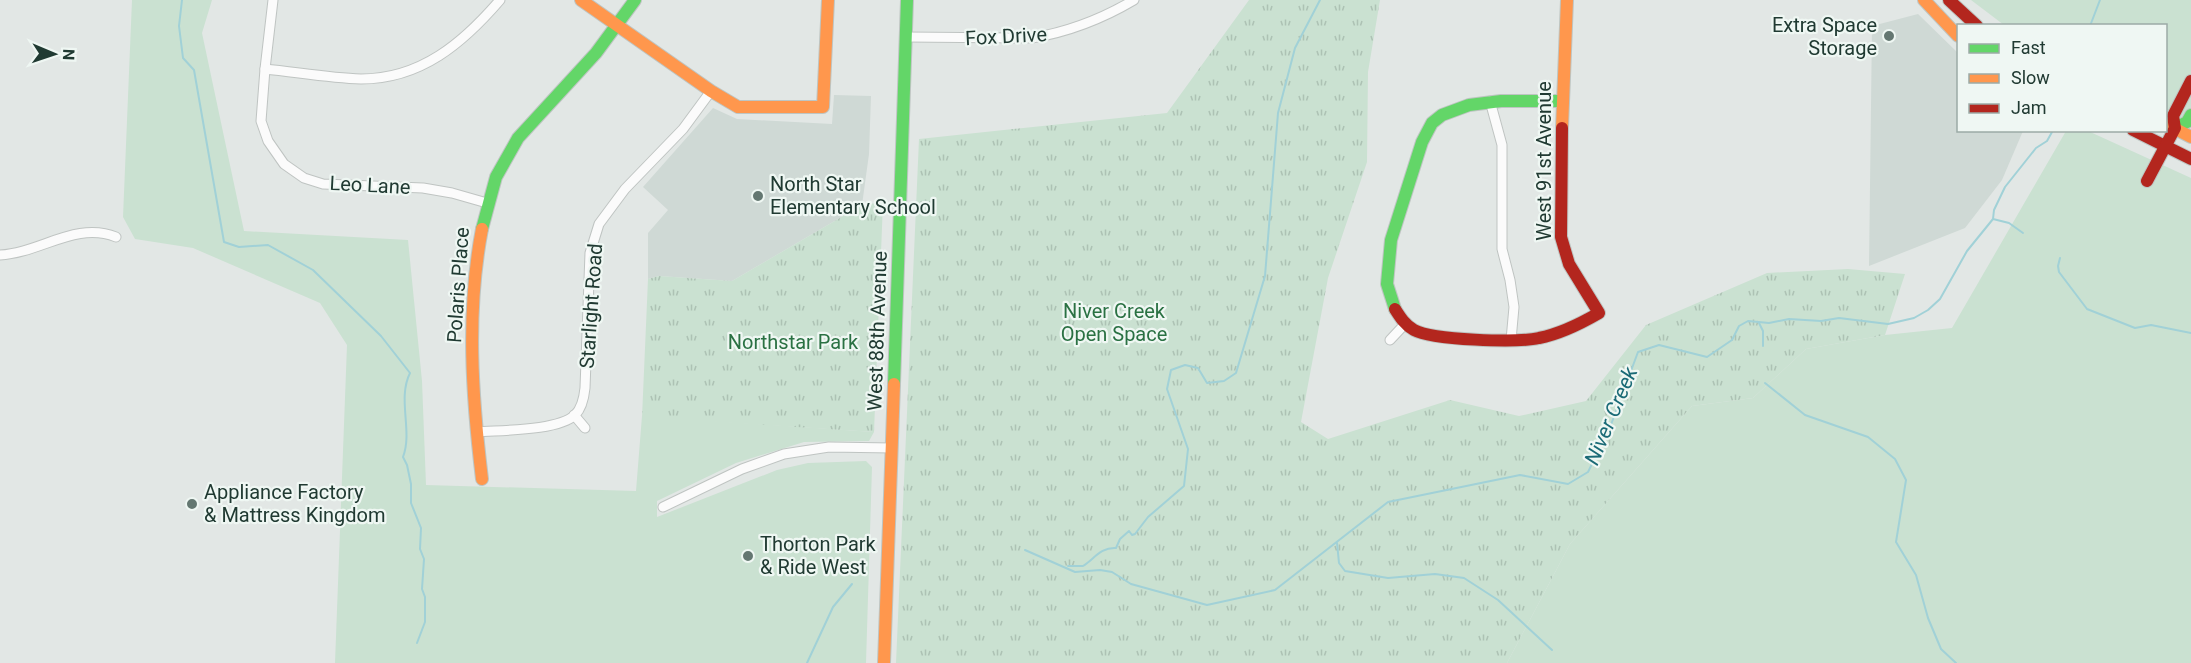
<svg xmlns="http://www.w3.org/2000/svg" width="2191" height="663" font-family="Roboto,sans-serif">
<defs>
<pattern id="park-tufts" width="24" height="20" patternUnits="userSpaceOnUse" patternTransform="scale(1.5)"><rect width="24" height="20" fill="#cae1d1"/><path d="M3 7l-1-3M5 7V3M7 7l1-3M15 17l-1-3M17 17v-4M19 17l1-3" fill="none" stroke="#adc2b4"/></pattern>
</defs>
<rect width="100%" height="100%" fill="#e2e7e5"/>
<!-- built -->
<g fill="#cfd9d5">
<polygon points="1918,14 1958,53 1958,130 2023,131 2002,180 1965,228 1869,266 1872,26"/>
<polygon points="834,95 871,96 869,154 862,205 732,281 659,276 648,279 648,233 668,210 643,187 713,108 737,119 832,124"/>
</g>
<!-- grass -->
<g fill="#cae1d1">
<polygon points="132,0 212,0 202,33 244,231 408,240 422,381 426,485 636,491 642,416 874,432 869,441 804,442 736,463 657,501 657,517 777,470 808,463 866,461 872,467 866,663 335,663 347,345 320,303 193,248 135,239 123,217"/>
<polygon points="1971,0 2191,0 2191,123 2166,109 2166,26 2004,25"/>
<polygon points="2066,131 2088,131 2191,178 2191,663 1507,663 1570,544 1692,406 1753,398 1806,349 1885,335 1952,328"/>
</g>
<!-- park -->
<g fill="url(#park-tufts)">
<polygon points="1249,0 1380,0 1368,72 1367,162 1328,278 1301,422 1328,439 1450,400 1519,416 1586,401 1646,325 1767,273 1848,269 1905,274 1885,335 1806,349 1753,398 1692,406 1570,544 1507,663 896,663 919,139 1167,113"/>
<polygon points="883,202 874,432 642,417 648,279 659,276 732,281 862,205"/>
</g>
<g fill="none" stroke-linecap="round" stroke-linejoin="round">
<!-- stream -->
<g stroke="#a1d1d7" stroke-width="2">
<path d="M182,0L179,26L183,58L194,70L224,242L239,247L268,245L313,270L381,336L410,373C397,399 413,431 403,457L407,465L411,484V503L421,528L420,549L424,559L422,589L425,597V622L417,643"/>
<polyline points="2090,26 2100,0"/>
<polyline points="1993,219 2009,223 2023,233"/>
<polyline points="2060,258 2058,266 2059,272 2087,309 2135,328 2151,325 2191,333"/>
<polyline points="1759,323 1763,331 1763,346"/>
<polyline points="1765,383 1805,415 1868,437 1895,459 1906,480 1896,542 1916,575 1928,618 1941,649 1956,663"/>
<polyline points="1337,543 1339,563 1345,571 1388,578 1435,574 1464,578 1498,600 1552,650"/>
<polyline points="1025,550 1075,572 1100,570 1112,572 1131,584 1207,605 1275,590 1388,502 1520,475 1568,484 1588,472 1609,430 1638,352 1659,345 1707,357 1732,340 1739,326 1748,321 1769,323 1789,319 1821,321 1839,318 1888,324 1914,318 1928,310 1940,299 1967,251 1993,219 1994,210 2005,187 2036,148 2047,141 2052,132"/>
<path d="M1068,566H1083C1094,559 1101,547 1116,548L1120,539L1129,531L1132,535L1135,534L1148,517L1184,486L1188,449L1167,389L1171,370L1185,365L1198,368L1207,383L1224,381L1236,373L1265,276L1278,113L1295,48L1320,0"/>
<polyline points="807,663 833,607 852,584"/>
</g>
<defs>
<g id="street">
<polyline points="273,0 265,69 261,121 268,141 284,164 304,178 323,184 423,188 452,193 487,203"/>
<path d="M906,37L1032,38C1068,32 1102,19 1134,0"/>
<path d="M265,69C296,72 329,78 361,79C421,79 463,43 500,0"/>
<polyline points="1490,101 1502,145 1502,249 1510,280 1514,307 1511,340"/>
<path d="M0,255C40,253 76,221 116,237"/>
<polyline points="1390,340 1405,324"/>
<polyline points="574,415 585,428"/>
<path d="M477,432C500,430 558,431 575,415C582,408 584,398 585,388L590,253L599,224L625,189L683,129L711,91"/>
<polyline points="663,507 742,469 784,454 829,447 892,448"/>
</g>
<g id="fast">
<polyline points="2175,128 2187,122 2191,115"/>
<polyline points="482,229 496,177 518,138 596,53 635,0"/>
<polyline points="1395,309 1387,284 1391,240 1422,142 1432,123 1442,115 1469,105 1501,101 1563,101"/>
<polyline points="894,384 907,0"/>
</g>
<g id="slow">
<polyline points="581,0 711,91 738,107 823,107 828,0"/>
<polyline points="1924,0 1958,36"/>
<polyline points="2166,124 2191,137"/>
<polyline points="1562,128 1567,0"/>
<path d="M482,229C466,312 472,396 482,479"/>
<polyline points="884,663 894,384"/>
</g>
<g id="jam">
<polyline points="1949,0 1977,26"/>
<polyline points="2133,130 2191,159"/>
<polyline points="2147,181 2175,128 2173,116 2191,81"/>
<path d="M1395,309C1400,317 1405,325 1414,330C1432,340 1517,343 1539,338C1560,334 1580,324 1599,313L1569,264L1561,237L1562,128"/>
</g>
</defs>
<!-- street casing -->
<use href="#street" stroke="#bfc4c2" stroke-width="11"/>
<!-- fast casing -->
<use href="#fast" stroke="#bec5c2" stroke-width="14"/>
<!-- slow casing -->
<use href="#slow" stroke="#bec5c2" stroke-width="14"/>
<!-- jam casing -->
<use href="#jam" stroke="#bec5c2" stroke-width="14"/>
<!-- street -->
<use href="#street" stroke="#fbfbfb" stroke-width="9"/>
<!-- fast -->
<use href="#fast" stroke="#63d668" stroke-width="12"/>
<!-- slow -->
<use href="#slow" stroke="#ff974d" stroke-width="12"/>
<!-- jam -->
<use href="#jam" stroke="#b3261e" stroke-width="12"/>
</g>
<!-- markers -->
<g fill="#647771" stroke="#eff7f3" stroke-width="2">
<circle cx="1889" cy="36" r="6"/>
<circle cx="758" cy="196" r="6"/>
<circle cx="192" cy="504" r="6"/>
<circle cx="748" cy="556" r="6"/>
</g>
<g text-anchor="middle" stroke-width="4.5" stroke-linejoin="round" paint-order="stroke">
<!-- poi labels -->
<g font-size="20" fill="#203a32" stroke="#eff7f3" text-anchor="start">
<text x="1877" y="32" text-anchor="end">Extra Space<tspan x="1877" dy="23">Storage</tspan></text>
<text x="770" y="191">North Star<tspan x="770" dy="23">Elementary School</tspan></text>
<text x="204" y="499">Appliance Factory<tspan x="204" dy="23">&amp; Mattress Kingdom</tspan></text>
<text x="760" y="551">Thorton Park<tspan x="760" dy="23">&amp; Ride West</tspan></text>
</g>
<!-- street labels -->
<g font-size="20" fill="#203a32" stroke="#eff7f3">
<text transform="translate(1006 36) rotate(-3)" y="7">Fox Drive</text>
<text transform="translate(1544 161) rotate(-90)" y="7">West 91st Avenue</text>
<text transform="translate(370 185) rotate(3)" y="7">Leo Lane</text>
<text transform="translate(458 285) rotate(-86)" y="7">Polaris Place</text>
<text transform="translate(591 306) rotate(-86)" y="7">Starlight Road</text>
<text transform="translate(877 331) rotate(-88)" y="7">West 88th Avenue</text>
</g>
<!-- park labels -->
<g font-size="20" fill="#2a7143" stroke="#eff7f3">
<text x="1114" y="318">Niver Creek<tspan x="1114" dy="23">Open Space</tspan></text>
<text x="793" y="349">Northstar Park</text>
</g>
<!-- water labels -->
<g font-size="21" font-style="italic" fill="#1a6a76" stroke="#eff7f3">
<text transform="translate(1611 416) rotate(-67)" y="7">Niver Creek</text>
</g>
</g>
<!-- legend -->
<rect x="1957" y="24" width="210" height="108" fill="#eff7f3" stroke="#9caba6" stroke-width="1.5"/>
<rect x="1969" y="44" width="30" height="9" fill="#63d668" stroke="#9caba6" stroke-width="1.5"/>
<text x="2011" y="54" font-size="18" fill="#203a32">Fast</text>
<rect x="1969" y="74" width="30" height="9" fill="#ff974d" stroke="#9caba6" stroke-width="1.5"/>
<text x="2011" y="84" font-size="18" fill="#203a32">Slow</text>
<rect x="1969" y="104" width="30" height="9" fill="#b3261e" stroke="#9caba6" stroke-width="1.5"/>
<text x="2011" y="114" font-size="18" fill="#203a32">Jam</text>
<!-- north arrow -->
<g transform="translate(54 54) rotate(92)" stroke="#eff7f3" stroke-width="4.5" paint-order="stroke">
<path d="M0-4.5L10 22L0 15L-10 22Z" fill="#203a32"/>
<text y="-9" font-size="16" font-weight="bold" text-anchor="middle" fill="#203a32">N</text>
</g>
</svg>
